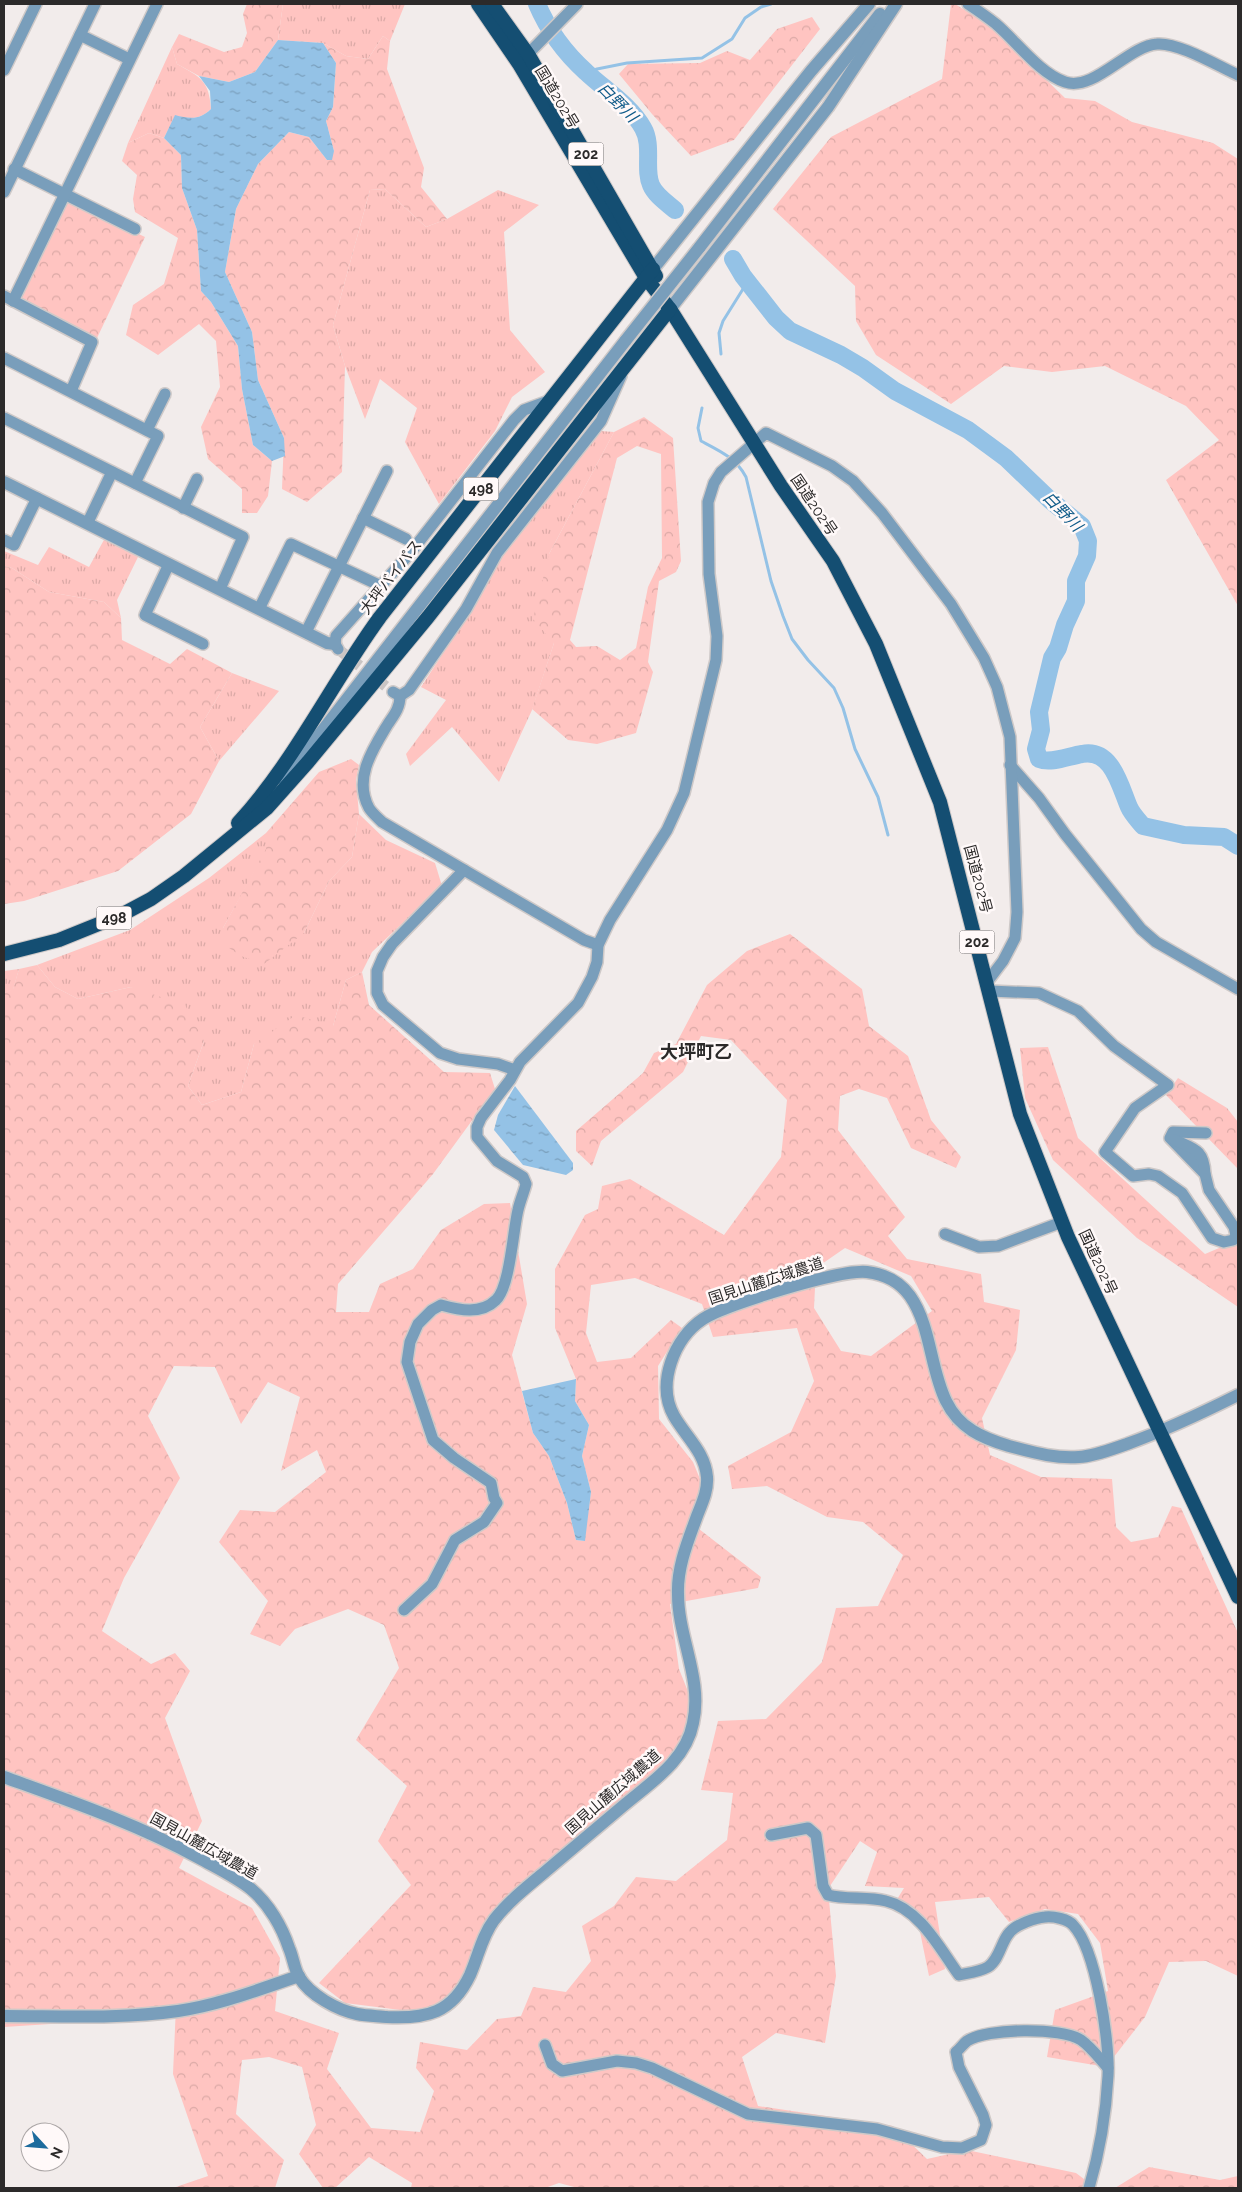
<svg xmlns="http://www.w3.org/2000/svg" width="1242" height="2192" font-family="Raleway,'Noto Sans JP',sans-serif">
<defs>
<pattern id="grass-tufts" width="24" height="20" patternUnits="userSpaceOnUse" patternTransform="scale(1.25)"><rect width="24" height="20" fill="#ffc4c1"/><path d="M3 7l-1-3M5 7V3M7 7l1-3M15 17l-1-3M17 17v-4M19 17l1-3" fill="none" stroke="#dba9a6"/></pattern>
<pattern id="forest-crowns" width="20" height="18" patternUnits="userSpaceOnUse" patternTransform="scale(1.25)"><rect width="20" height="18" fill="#ffc4c1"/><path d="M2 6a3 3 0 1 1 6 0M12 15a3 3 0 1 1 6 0" fill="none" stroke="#dba9a6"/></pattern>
<pattern id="water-ripples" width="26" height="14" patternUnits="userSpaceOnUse" patternTransform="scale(1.25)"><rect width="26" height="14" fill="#94c2e6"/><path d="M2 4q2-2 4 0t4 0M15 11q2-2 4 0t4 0" fill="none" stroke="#799ebb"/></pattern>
</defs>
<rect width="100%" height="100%" fill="#f2eceb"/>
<!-- grass -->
<g fill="url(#grass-tufts)">
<polygon points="283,4 405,4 390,41 383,36 368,59 346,56 323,43 278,40"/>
<path d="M172,47L177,64C200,77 209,80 211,109C200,120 190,119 175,116L164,138L149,133L128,143Z"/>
<polygon points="385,189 426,227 447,219 498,190 539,205 504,232 510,330 545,372 512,397 495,431 439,504 405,442 417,408 380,379 365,419 345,366 333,325 370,190"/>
<polygon points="601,431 614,432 549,554 554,643 532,710 499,782 452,727 410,766 406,754 446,700 421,687 472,609 503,552"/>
<polygon points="105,538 138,557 117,600 121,618 104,602 49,592 12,568 4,566 4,551 38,565 49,547 89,567"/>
<polygon points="232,673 279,691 219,761 200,727"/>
<polygon points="359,814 386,840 435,863 442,886 372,952 362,972 346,980 333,1026 254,1044 241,1092 202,1105 188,1086 204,1041 131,987 78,999 55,987 37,965 130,930 209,878 266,833 267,849 223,928 304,933 329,881 352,857"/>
<polygon points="19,969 13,990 4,993 4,971"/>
</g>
<!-- forest -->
<g fill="url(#forest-crowns)" fill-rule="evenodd">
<polygon points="247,4 283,4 278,40 255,72 229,82 199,76 177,64 172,47 179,34 224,52 242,47 247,33 243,14"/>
<polygon points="951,4 955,4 992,27 1065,98 1095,101 1132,122 1213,143 1238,159 1238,606 1166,480 1219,440 1186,406 1105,366 1052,372 1004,366 951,404 876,355 856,321 855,286 773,209 831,137 942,79"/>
<polygon points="812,17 820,29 734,140 691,156 652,114 619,74 628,64 700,63 727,51 750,60 777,29"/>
<polygon points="383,36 390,41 387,69 424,168 421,187 447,219 426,227 385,189 370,190 333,325 345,366 342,472 307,502 282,489 284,438 258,380 252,332 225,272 236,209 258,164 289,132 309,137 327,160 334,151 326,121 333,107 336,63 323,43 346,56 368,59"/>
<polygon points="149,133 164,138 181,155 182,188 197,230 201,291 211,302 238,346 242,389 253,445 272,461 268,496 257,513 242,513 242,489 208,459 201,427 220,387 216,341 199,324 158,355 126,335 133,305 164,284 178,238 135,212 133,199 137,175 122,161 128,143"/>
<polygon points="65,199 145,237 97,338 18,299"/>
<path d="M644,417L673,438L681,561L676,572L659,581L648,662L653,672L636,733L597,744L568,740L532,709L554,643L533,619L549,554L614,432ZM637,446L661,454L662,558L648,587L636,648L620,660L597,646L576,647L570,640L617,458Z"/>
<polygon points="4,566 12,568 49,592 104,602 121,618 122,640 170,664 187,649 232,673 200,727 219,761 191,814 118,871 24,901 4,904"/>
<polygon points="351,759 359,765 356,780 359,814 352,857 329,881 304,933 264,964 241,956 226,946 223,928 266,849 266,833 319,772"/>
<path d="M790,934L862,989L869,1026L908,1056L931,1120L961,1157L956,1168L911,1148L887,1098L859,1089L840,1096L838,1130L905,1217L888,1236L907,1259L981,1274L984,1302L1020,1310L1016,1350L982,1418L990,1455L1041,1477L1112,1479L1116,1527L1131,1542L1158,1537L1172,1506L1181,1508L1238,1633V1976L1206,1961L1169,1962L1145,2017L1106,2067L1047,2057L1055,2010L1108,1991L1100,1943L1078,1914L1045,1909L1009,1922L989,1897L935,1902L945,1969L929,1976L918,1922L896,1901L904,1888L865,1886L877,1852L860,1841L828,1889L836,1976L825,2043L776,2033L742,2057L758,2106L893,2126L927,2159L967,2150L1076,2173L1096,2188H578L559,2183L545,2188H411L412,2183L369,2157L335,2188H323L299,2154L316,2125L302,2067L269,2057L242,2060L236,2114L284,2160L275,2188H173L208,2176L173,2074L176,2006L97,2021L4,2027V993L13,989L19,969L37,965L55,987L78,999L131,987L185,1005L204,1041L188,1086L202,1105L241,1092L254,1044L296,1015L333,1026L346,980L362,972L369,1005L444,1072L490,1073L495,1089L433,1174L338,1284L336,1312H369L380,1284L413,1269L441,1230L484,1204L510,1203L527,1304L512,1355L533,1433L549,1456L567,1503L576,1540L584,1541L591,1492L582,1456L589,1425L575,1401L576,1379L555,1328V1269L585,1215L598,1209L602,1186L630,1179L724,1235L781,1157L787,1100L731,1040L701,1036L683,1072L601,1141L592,1166L576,1151V1131L643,1073L654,1053L676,1044L707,985L747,951ZM845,1248L911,1276L932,1311L871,1356L841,1351L814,1308L816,1268ZM635,1278L702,1304L713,1337L797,1328L814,1381L791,1432L728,1466L732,1489L767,1486L827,1517L863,1522L903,1555L878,1606L836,1608L822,1662L766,1719L718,1721L701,1790L733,1793L727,1840L676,1881L636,1877L614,1906L582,1926L591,1961L566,1992L533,1987L521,2016L497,2019L467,2050L420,2042L416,2068L434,2091L420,2132L371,2128L327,2069L339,2033L275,2011L280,1958L252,1908L179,1868L202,1821L165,1718L190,1671L175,1653L151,1664L102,1631L124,1578L180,1478L148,1416L174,1366L215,1367L241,1424L268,1382L300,1397L281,1471L317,1450L326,1472L275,1512L240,1510L219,1542L268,1601L250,1634L280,1646L295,1629L348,1609L384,1625L399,1668L356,1740L407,1786L378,1841L411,1885L319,1983L345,2003L424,2013L463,1990L484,1938L520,1884L668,1777L692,1743L695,1709L679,1669L670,1604L758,1588L761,1577L699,1529L709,1501L693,1462L659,1419L658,1366L682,1328L671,1320L631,1358L597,1362L586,1333L591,1285Z"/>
<polygon points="1048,1047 1078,1138 1205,1254 1238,1240 1238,1307 1137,1238 1053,1160 1025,1098 1020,1048"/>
<polygon points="1178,1078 1227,1108 1238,1122 1238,1169 1166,1095"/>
<polygon points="1149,2167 1220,2180 1238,2176 1238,2188 1115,2188"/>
</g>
<!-- water -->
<g fill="url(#water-ripples)">
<path d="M278,40L323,43L336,63L333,107L326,121L334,151L332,160H327L309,137L289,132L258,164L236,209L225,272L252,332L258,380L284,438L285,456L272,461L253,445L242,389L238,346L211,302L201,291L197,230L182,188L181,155L164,138L175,115C190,119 200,120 211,109L210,91L199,76L229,82L255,72Z"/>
<polygon points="515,1086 573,1163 573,1170 566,1175 523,1165 494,1130 498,1115"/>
<polygon points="576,1379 575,1401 589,1425 582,1456 591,1492 585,1541 576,1540 567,1503 549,1456 533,1433 522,1391"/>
</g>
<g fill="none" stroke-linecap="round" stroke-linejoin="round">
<!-- stream -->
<g stroke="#94c2e6" stroke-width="3">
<polyline points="586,73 597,69 627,63 702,58 732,39 745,18 761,7 771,4"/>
<polyline points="721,354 719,333 723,321 743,289 743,276"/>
<path d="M702,408L698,428L701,441C720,451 736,458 746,477L771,581L783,616L792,639L808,660L834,688L843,708L855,749L878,797L888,835"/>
</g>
<!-- river -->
<g stroke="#94c2e6" stroke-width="18">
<path d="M537,4C548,30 565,53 586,72C605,90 630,105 643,128C653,145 644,170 651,185C655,195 667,203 675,210"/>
<path d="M733,259L743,276L776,318L790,331L841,355L863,368L895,391L968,430L1006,458L1050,500L1082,526L1088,541L1087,556L1076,581V601L1065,625L1058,648L1052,658L1039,712L1041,730L1036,749L1039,759C1051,764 1069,756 1082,754C1112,748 1120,786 1129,807C1132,814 1138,820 1143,826L1184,835L1224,837L1238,846"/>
</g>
<!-- minor-tunnel -->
<polyline stroke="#cac5c4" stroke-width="11" stroke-dasharray="11 5.5" stroke-linecap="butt" points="338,649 393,692"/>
<defs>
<g id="minor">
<path d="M968,4C977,10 987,17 996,24C1016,41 1040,74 1065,82C1094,92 1128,46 1157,44C1178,42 1218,66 1238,75"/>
<polyline points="80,35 129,59"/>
<polyline points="523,59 577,4"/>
<polyline points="4,70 36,4"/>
<polyline points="14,169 135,229"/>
<polyline points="4,192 95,4"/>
<polyline points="4,296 92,342 71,391"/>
<polyline points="13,301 157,4"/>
<polyline points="4,358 158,436 135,483"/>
<polyline points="4,418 243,537 220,589"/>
<polyline points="147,430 165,394"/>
<polyline points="183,508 197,479"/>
<polyline points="363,518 406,539"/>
<polyline points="88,522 112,472"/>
<polyline points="4,540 14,545 37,498"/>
<polyline points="169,564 145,615 203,644"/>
<polyline points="259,609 291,544 381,586"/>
<polyline points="306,632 387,471"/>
<polyline points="338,649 335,644 336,636 411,552 514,420 524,410 551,400"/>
<polyline points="393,692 400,696 409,690 466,609 497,553 601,421 621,376"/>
<path d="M400,696C400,708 394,715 388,724C373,749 353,778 369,808C372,813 378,818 382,822L584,940L598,945"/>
<polyline points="1010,765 1039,798 1065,834 1141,929 1156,942 1238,989"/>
<polyline points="464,870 392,944 383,957 377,971 377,993 383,1005 440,1053 458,1059 498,1064 515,1070"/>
<polyline points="990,991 1039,993 1078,1011 1114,1046 1168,1085 1135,1108 1105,1152 1133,1176 1149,1174 1158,1176 1182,1193 1212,1238 1224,1242 1233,1240 1236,1235 1234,1227 1209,1190 1205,1174 1170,1138 1173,1132 1206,1133"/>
<path d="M1175,1140C1195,1149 1204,1150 1205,1174"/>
<polyline points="945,1234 979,1247 998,1246 1062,1222"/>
<path d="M404,1610L432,1584L455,1540L484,1522L497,1503L494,1498L491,1483L454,1458L433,1440L407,1362L410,1342L418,1324L432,1310L441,1305C459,1310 481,1315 496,1300C510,1287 513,1230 518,1210C520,1201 524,1192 526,1184L523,1177L497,1161L477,1137V1127L481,1118L510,1080L520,1062L578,1003L592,977L597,962L598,945L610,920L667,830L684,793L716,660L717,636L709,574L708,502L714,483L721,472L766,433L832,466L853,481L882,513L951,604L984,658L997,687L1010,737L1017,912L1015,938L1003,961L987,982"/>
<path d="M771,1835L808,1828L816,1835L823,1886L828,1895C846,1900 867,1896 886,1901C920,1909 940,1949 959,1975C968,1973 979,1972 988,1967C1000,1959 1001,1941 1010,1932C1017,1924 1035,1918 1045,1917C1053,1916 1068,1919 1073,1925C1096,1949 1110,2042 1108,2076C1106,2114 1100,2151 1089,2188"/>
<path d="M545,2045L552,2064L562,2071L617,2061L636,2063L652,2068L748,2114L877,2129L942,2147L962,2148L981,2140L986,2125L983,2115L959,2067L956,2052C960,2049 963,2044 967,2041C986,2028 1062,2027 1081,2040C1091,2047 1100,2059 1108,2068"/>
</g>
<g id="tertiary">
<polyline points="699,248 880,14"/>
<polyline points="653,269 811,71 869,4"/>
<polyline points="670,309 828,107 896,4"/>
<polyline points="4,482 327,643 335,644"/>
<polyline points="284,780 626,340"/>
<path d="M4,1777C70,1801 137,1824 199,1858C217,1868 236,1877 251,1889C269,1904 282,1927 289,1948C293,1957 294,1968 299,1977C310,1995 337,2010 357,2014C367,2016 378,2016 387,2017C427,2019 452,2013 470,1975C478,1957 482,1936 494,1920C509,1901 528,1886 546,1871C571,1850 597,1828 623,1806C650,1783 686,1761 693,1723C703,1679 678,1638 678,1594C677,1567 688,1541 697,1516C702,1503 708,1491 707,1477C705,1452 686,1437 674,1416C656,1384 674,1338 703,1319C726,1304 841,1269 867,1272C884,1274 900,1282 910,1296C931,1326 930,1368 946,1401C959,1428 982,1438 1009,1446C1032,1452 1055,1459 1079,1457C1095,1456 1112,1449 1127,1444C1166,1430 1202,1413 1238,1395"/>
<path d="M4,2016C62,2016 121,2019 178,2011C220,2005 260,1989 299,1976"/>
</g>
<g id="trunk">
<polyline points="478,4 519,64 646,278 670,309 781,486 833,561 876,644 940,802 1020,1114 1068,1237 1238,1597"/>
<polyline points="492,4 528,54 656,276"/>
<path d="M238,823C295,761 331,684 380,617L653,269"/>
<polyline points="4,954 59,940 121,915 151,899 184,876 267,808 308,762 428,617 670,309"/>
</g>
</defs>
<!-- minor casing -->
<use href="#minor" stroke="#cec9c8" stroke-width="14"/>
<!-- tertiary casing -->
<use href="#tertiary" stroke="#cec9c8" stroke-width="15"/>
<!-- trunk casing -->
<use href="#trunk" stroke="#cec9c8" stroke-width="16"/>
<!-- minor -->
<use href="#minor" stroke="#799ebb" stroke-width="11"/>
<!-- tertiary -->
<use href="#tertiary" stroke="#799ebb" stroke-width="12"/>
<!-- trunk -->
<use href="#trunk" stroke="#144e72" stroke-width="14"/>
<defs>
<polyline id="tertiary-bridge" points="626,340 699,248"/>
</defs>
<!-- tertiary-bridge casing -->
<use href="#tertiary-bridge" stroke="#cec9c8" stroke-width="15" stroke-linecap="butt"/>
<!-- tertiary-bridge -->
<use href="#tertiary-bridge" stroke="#799ebb" stroke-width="12"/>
</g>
<g text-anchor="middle" stroke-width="5" stroke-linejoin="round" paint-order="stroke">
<!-- shield labels -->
<g fill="#fff9f9" stroke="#6b6868" stroke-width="1">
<rect x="568.5" y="142.5" width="35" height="23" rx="4"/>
<rect x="463.5" y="477.5" width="35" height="23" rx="4"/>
<rect x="96.5" y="906.5" width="35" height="23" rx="4"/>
<rect x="959.5" y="930.5" width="35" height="23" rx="4"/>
</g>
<g font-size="14" font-weight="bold" fill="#2c2a2a">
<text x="586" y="159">202</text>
<text x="481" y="494">498</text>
<text x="114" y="923">498</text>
<text x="977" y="947">202</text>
</g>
<!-- street labels -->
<g font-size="15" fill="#2c2a2a" stroke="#fff9f9">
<text transform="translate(557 97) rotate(59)" y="5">国道202号</text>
<text transform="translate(814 505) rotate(56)" y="5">国道202号</text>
<text transform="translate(391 577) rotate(-52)" y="5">大坪バイパス</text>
<text transform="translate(978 879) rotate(75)" y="5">国道202号</text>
<text transform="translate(1098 1262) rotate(65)" y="5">国道202号</text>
<text transform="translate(766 1281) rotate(-18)" y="5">国見山麓広域農道</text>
<text transform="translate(613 1792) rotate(-41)" y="5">国見山麓広域農道</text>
<text transform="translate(204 1846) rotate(29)" y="5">国見山麓広域農道</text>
</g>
<!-- water labels -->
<g font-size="16" font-style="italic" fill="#105b89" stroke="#fff9f9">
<text transform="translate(618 102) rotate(45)" y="6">白野川</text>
<text transform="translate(1063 511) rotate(46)" y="6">白野川</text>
</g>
<!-- quarter labels -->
<g font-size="18" font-weight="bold" fill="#2c2a2a" stroke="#fff9f9">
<text x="696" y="1058">大坪町乙</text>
</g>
</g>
<!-- border -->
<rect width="1242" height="2192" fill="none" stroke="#2c2a2a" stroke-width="10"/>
<!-- north arrow -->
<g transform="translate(45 2147) rotate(116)"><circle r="24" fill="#fff9f9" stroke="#aba6a6"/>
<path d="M0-4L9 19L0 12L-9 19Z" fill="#1c6b9d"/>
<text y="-8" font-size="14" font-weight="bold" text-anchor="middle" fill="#2c2a2a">N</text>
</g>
</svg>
